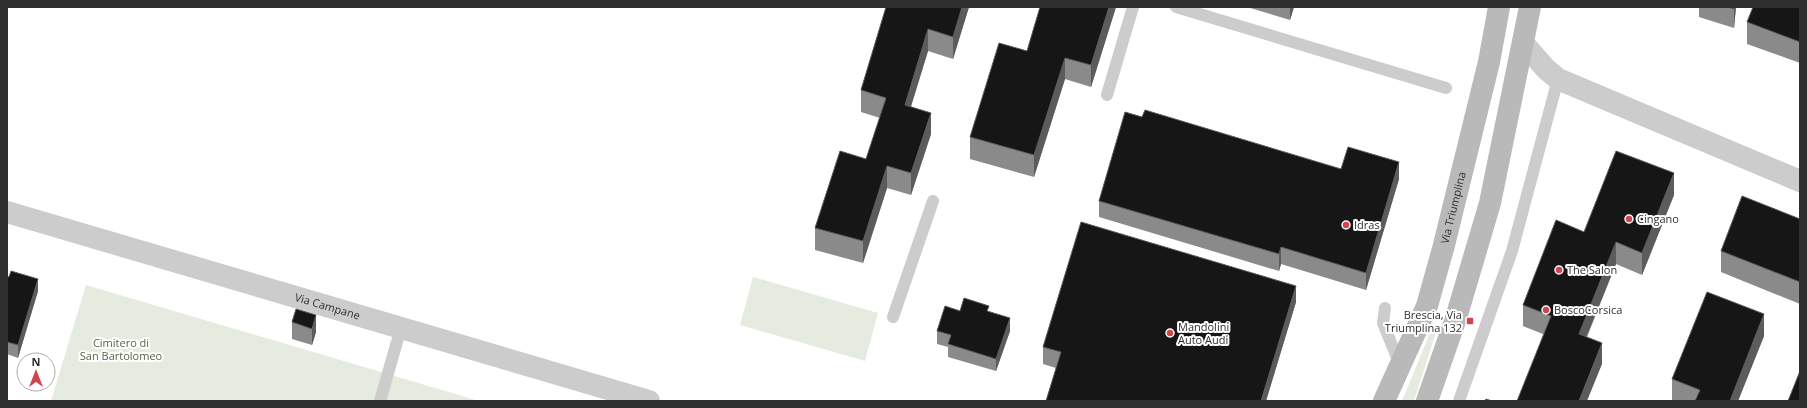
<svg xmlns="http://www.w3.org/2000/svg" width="1807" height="408" font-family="'Open Sans',sans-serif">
<rect width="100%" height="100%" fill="#fff"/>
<!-- green -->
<g fill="#e5ebdf">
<polygon points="753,277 878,313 865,361 740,325"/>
<polygon points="86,285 479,401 51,401"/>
<polygon points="1432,328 1437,329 1414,401 1402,401"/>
</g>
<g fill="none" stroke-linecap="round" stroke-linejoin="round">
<!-- service -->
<g stroke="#ccc" stroke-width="12">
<polyline points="1176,7 1446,88"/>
<polyline points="1107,95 1133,7"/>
<polyline points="1385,308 1383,323 1400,365"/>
<polyline points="893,317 933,201"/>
<polyline points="380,401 401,328"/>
<polyline points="1459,401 1512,251 1558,79"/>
</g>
<!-- minor -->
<g stroke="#ccc" stroke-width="22">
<polyline points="1524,44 1546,69 1558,79 1800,181"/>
<path id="s1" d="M7,212L649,401"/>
</g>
<!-- secondary -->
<g stroke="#b9b9b9" stroke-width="22">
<path id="s2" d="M1384,401L1427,306L1444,245L1489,62L1499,7"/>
<polyline points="1427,401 1456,318 1490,203 1530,7"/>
</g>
</g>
<!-- wall -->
<g fill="#8a8a8a">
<polygon points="886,7 969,7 953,59 928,51 911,106 931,134 911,195 887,188 863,263 815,250 815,228 866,159 880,118 861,112 861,90"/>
<polygon points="1116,7 1091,87 1065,79 1034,177 970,159 970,137 1027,51"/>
<polygon points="1247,7 1294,7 1290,20"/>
<polygon points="1699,7 1736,7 1734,28 1699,17"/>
<polygon points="1800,7 1800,63 1747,44 1747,22"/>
<polygon points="1142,117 1341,169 1399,179 1366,290 1281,264 1279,271 1099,217 1099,201"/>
<polygon points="1674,195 1642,275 1616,264 1587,337 1602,364 1543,334 1523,326 1523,305"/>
<polygon points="1800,219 1800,304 1721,272 1721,251"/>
<polygon points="7,276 38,291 18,358 7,354"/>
<polygon points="1296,302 1266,401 1046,401 1056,368 1043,364 1043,347"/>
<polygon points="296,309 316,332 312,345 292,339 292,322"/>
<polygon points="960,311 989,311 1010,331 996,371 948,357 948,347 937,344 937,331"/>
<polygon points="1764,336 1738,401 1672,401 1672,379"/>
</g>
<!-- shaded-wall -->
<g fill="#5c5c5c">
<polygon points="962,7 969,7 953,59 953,37"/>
<polygon points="1109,7 1116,7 1091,87 1091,65"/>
<polygon points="1290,7 1294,7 1290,20"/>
<polygon points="1734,7 1736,7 1734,28"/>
<polygon points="928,29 928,51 905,126 905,105"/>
<polygon points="1065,58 1065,79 1034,177 1034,155"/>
<polygon points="931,113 931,134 911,195 911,173"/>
<polygon points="1399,162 1399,179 1366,290 1366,273"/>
<polygon points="887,166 887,188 863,263 863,241"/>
<polygon points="1674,173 1674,195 1642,275 1642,253"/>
<polygon points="1616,242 1616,264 1579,355 1579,334"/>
<polygon points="1281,247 1281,264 1279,271 1279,254"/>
<polygon points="38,279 38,291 18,358 18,345"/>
<polygon points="1296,286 1296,302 1266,401 1261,401"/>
<polygon points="1764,314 1764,336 1738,401 1730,401"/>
<polygon points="316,315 316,332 312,345 312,329"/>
<polygon points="1010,318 1010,331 996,371 996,359"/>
<polygon points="1602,343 1602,364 1587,401 1579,401"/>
</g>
<!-- building -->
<g fill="#161616" stroke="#5c5c5c">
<polygon points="886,7 962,7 953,37 928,29 905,105 931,113 911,173 887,166 863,241 815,228 840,151 866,159 886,98 861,90"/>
<polygon points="1040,7 1109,7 1091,65 1065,58 1034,155 970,137 999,43 1027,51"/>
<polygon points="1728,7 1734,7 1734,9"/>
<polygon points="1753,7 1800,7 1800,42 1747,22"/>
<polygon points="1145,110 1341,169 1348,147 1399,162 1366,273 1281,247 1279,254 1099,201 1125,112 1142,117"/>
<polygon points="1616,151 1674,173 1642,253 1616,242 1579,334 1602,343 1579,401 1517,401 1551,316 1523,305 1556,220 1584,232"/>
<polygon points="1742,196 1800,219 1800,282 1721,251"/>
<polygon points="1081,222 1296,286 1261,401 1046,401 1061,352 1043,347"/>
<polygon points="11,271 38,279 18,345 7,342 7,276 9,277"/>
<polygon points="1707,292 1764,314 1730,401 1695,401 1700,390 1672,379"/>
<polygon points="964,298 989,306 987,311 1010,318 996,359 948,344 951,335 937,331 945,306 960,311"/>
<polygon points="296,309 316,315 312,329 292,322"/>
<polygon points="1800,371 1800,401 1788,401"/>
<polygon points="1486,399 1492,401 1485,401"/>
</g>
<!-- markers -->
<g fill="#d24550" stroke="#fff" stroke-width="1.5">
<circle cx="1629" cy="219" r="4"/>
<circle cx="1346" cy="225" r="4"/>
<circle cx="1559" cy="270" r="4"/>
<circle cx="1546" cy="310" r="4"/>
<rect x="1466" y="317" width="8" height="8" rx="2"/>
<circle cx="1170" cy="333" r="4"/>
</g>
<g text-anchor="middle" stroke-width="4" stroke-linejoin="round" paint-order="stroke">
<!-- street labels -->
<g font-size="11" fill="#2f2f2f" stroke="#fff">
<text dy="4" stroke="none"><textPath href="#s2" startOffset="206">Via Triumplina</textPath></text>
<text dy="4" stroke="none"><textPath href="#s1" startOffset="334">Via Campane</textPath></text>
</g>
<!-- poi labels -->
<g font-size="11" fill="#2f2f2f" stroke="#fff" text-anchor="start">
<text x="1637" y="223">Cingano</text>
<text x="1354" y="229">Idras</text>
<text x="1567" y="274">The Salon</text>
<text x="1554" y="314">BoscoCorsica</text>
<text x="1462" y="319" text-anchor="end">Brescia, Via<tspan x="1462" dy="13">Triumplina 132</tspan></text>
<text x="1178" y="331">Mandolini<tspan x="1178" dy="13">Auto Audi</tspan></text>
</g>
<!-- park labels -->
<g font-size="11" fill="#536641" stroke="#fff">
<text x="121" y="347">Cimitero di<tspan x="121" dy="13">San Bartolomeo</tspan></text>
</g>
</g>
<!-- border -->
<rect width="1807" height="408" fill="none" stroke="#2f2f2f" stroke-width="16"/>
<!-- north arrow -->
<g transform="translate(36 372)"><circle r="19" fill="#ffffff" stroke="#acacac"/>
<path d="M0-3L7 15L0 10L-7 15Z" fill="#d24550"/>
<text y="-6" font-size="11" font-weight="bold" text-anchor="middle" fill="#2f2f2f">N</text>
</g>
</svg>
